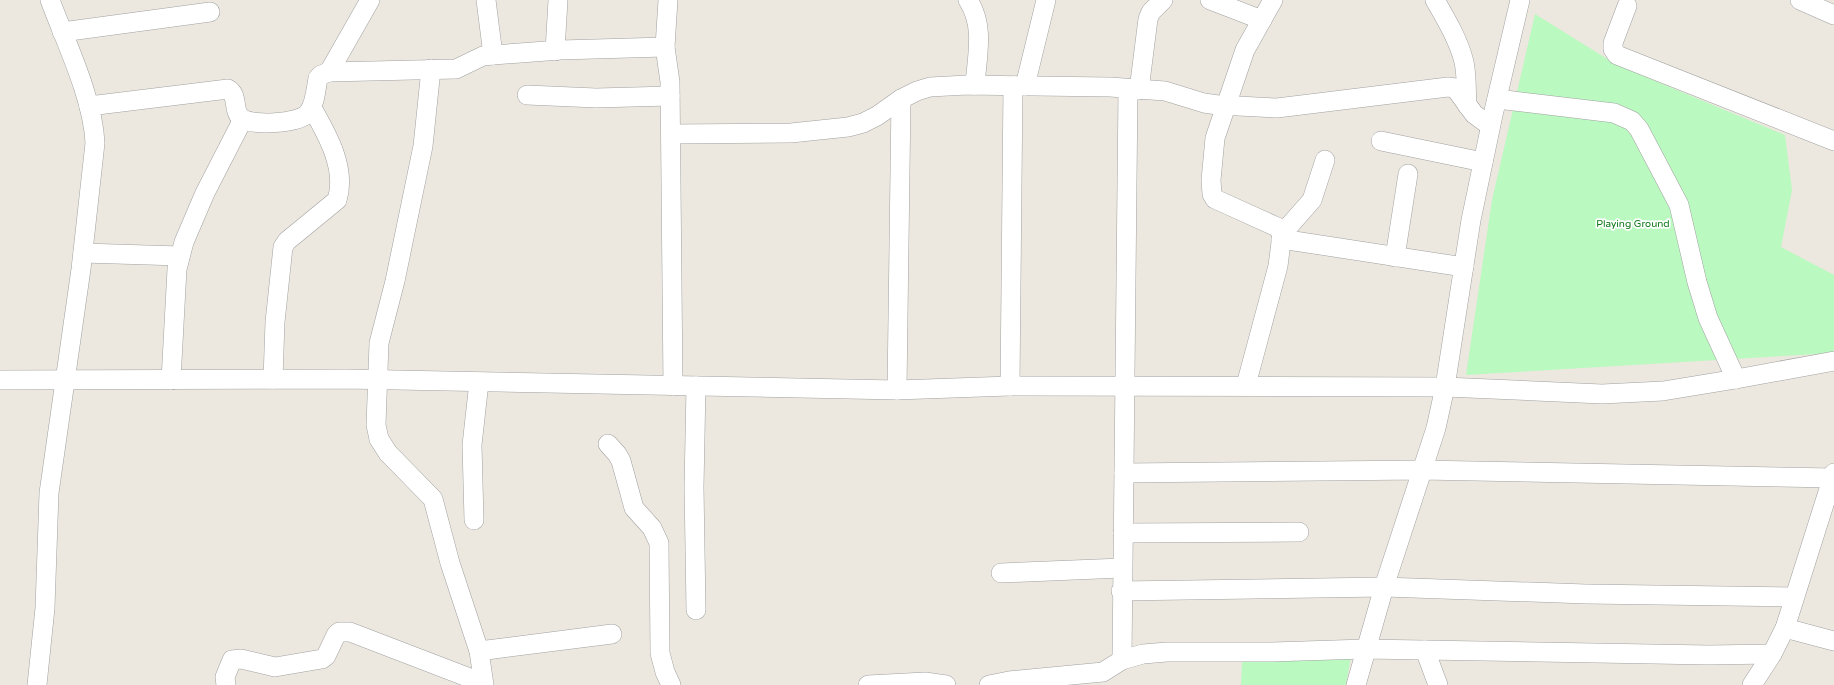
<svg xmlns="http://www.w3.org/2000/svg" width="1834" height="685" font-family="'Varela Round',sans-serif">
<rect width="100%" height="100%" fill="#ece8df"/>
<!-- park -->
<g fill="#baf9bf">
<polygon points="1535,14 1617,65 1785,135 1792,190 1781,247 1834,275 1834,353 1466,375 1492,200"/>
<polygon points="1351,656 1346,685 1241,685 1242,662"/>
</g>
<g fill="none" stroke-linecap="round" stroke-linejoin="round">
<defs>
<g id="minor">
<polyline points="486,0 493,55"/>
<polyline points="668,0 665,47 670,82 673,386"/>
<path d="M968,0C985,26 977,56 975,85"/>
<polyline points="1210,0 1262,20"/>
<path d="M1435,0C1446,19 1459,41 1464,62C1467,76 1466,91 1467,105"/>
<polyline points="1800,0 1834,15"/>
<polyline points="1627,6 1613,43 1613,49 1617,55 1834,141"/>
<polyline points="62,32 210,12"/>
<polyline points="555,51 558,0"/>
<polyline points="431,69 423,146 395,281 379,343 376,425 379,439 388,453 433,499 450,563 479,651 484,685"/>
<polyline points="329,72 370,0"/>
<polyline points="1025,86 1046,0"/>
<polyline points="1139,90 1148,19 1151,12 1163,0"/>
<polyline points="527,95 596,98 670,96"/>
<polyline points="1497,99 1614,113 1632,121 1639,129 1679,205 1697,282 1708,318 1736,379"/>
<path d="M89,106L228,89C239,95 232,110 241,118C251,126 299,124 308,113C315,105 316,89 318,78L321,75L329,72L456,69L483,56L493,55L560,50L665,47"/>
<polyline points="671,134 791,133 848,127 863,123 877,116 901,99 917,91 930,87 967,85 1110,87 1165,91 1204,103 1218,105 1277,108 1448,87 1455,88 1474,114 1490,126"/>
<polyline points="1381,141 1483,162"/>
<polyline points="1282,234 1312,200 1325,160"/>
<polyline points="1281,239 1464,267"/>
<polyline points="83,253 180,256"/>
<polyline points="1395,257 1408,174"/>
<path d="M273,379L275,322L283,247L287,241L337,200C347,169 327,134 312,108"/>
<polyline points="0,380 346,379 897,390 1010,386 1445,387 1602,394 1663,391 1736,379 1834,361"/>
<polyline points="171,380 177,269 184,242 205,193 243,119"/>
<polyline points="1246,385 1278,266 1282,234 1277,227 1215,199 1212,194 1211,180 1215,138 1245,50 1273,0"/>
<polyline points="696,386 694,487 696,610"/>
<polyline points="1010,386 1013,86"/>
<polyline points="897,390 901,99"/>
<polyline points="608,444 617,454 621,461 634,508 652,528 659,543 660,653 665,672 671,685"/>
<polyline points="1124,473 1422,470 1833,478"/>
<polyline points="474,520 472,445 479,382"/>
<polyline points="1123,533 1299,532"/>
<polyline points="1001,573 1122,568"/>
<polyline points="1121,591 1384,587 1586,594 1794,597"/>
<polyline points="1785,628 1834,641"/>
<polyline points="1425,650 1438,685"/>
<polyline points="479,651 612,634"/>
<polyline points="1122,660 1128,89"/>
<path d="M37,685L45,608L49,493L81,269L95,143C93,98 66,43 50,0"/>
<polyline points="226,685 225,677 232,660 241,659 275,667 322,659 326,656 336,635 339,632 350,632 483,683"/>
<polyline points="868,685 925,682 946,685"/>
<polyline points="989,685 1009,681 1103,672 1122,660 1143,654 1167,652 1272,652 1365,649 1709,655 1772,654"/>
<polyline points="1356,685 1384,587 1436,428 1445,387 1471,220 1493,115 1520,0"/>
<polyline points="1752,685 1772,654 1785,628 1834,473"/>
</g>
</defs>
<!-- minor casing -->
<use href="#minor" stroke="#a1a1a1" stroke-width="20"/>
<!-- minor -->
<use href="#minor" stroke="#fff" stroke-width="19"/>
</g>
<g text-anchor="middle" stroke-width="3.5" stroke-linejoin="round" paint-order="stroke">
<!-- park labels -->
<g font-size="10" fill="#0a7614" stroke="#fff">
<text x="1633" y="227">Playing Ground</text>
</g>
</g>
</svg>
